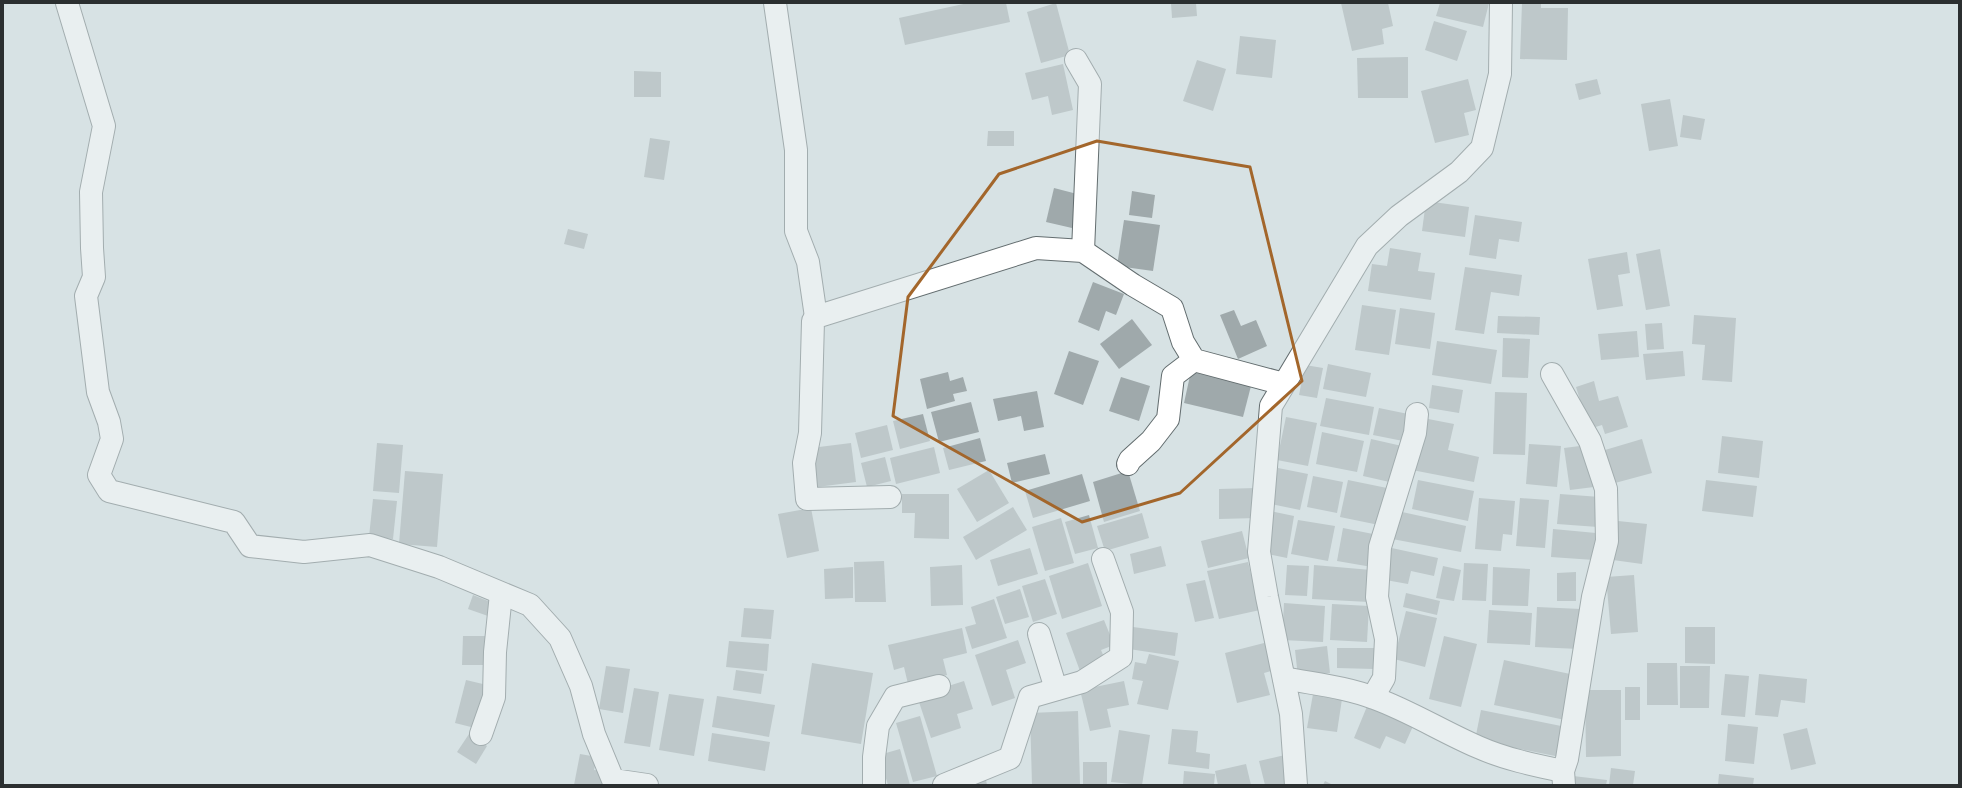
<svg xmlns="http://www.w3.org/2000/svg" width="1962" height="788" font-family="Raleway,sans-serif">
<rect width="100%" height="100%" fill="#d7e2e4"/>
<!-- building -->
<g fill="#9fa9ab">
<polygon points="968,3 1006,3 1010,22 905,45 899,18"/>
<polygon points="1056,3 1070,55 1041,63 1027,12"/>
<polygon points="1171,3 1196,3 1197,16 1172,18"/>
<polygon points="1341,3 1388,3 1393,26 1382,29 1384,44 1352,51"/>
<polygon points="1440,3 1489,3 1483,27 1436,16"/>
<polygon points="1522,3 1541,3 1541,8 1568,8 1567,60 1520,59"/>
<polygon points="1434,21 1467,31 1457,61 1425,50"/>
<polygon points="1240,36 1276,40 1272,78 1236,74"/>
<polygon points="1408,57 1408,98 1358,98 1357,58"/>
<polygon points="1197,60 1226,69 1213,111 1183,101"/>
<polygon points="1063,64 1073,110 1052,115 1048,96 1032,100 1025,73"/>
<polygon points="634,71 661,72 661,97 634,97"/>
<polygon points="1468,79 1476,110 1464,113 1469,135 1435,143 1421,91"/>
<polygon points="1597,79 1601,94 1579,100 1575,84"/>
<polygon points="1670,99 1678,146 1649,151 1641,104"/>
<polygon points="1683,115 1705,119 1701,140 1680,137"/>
<polygon points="988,131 1014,131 1014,146 987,146"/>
<polygon points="650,138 670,141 664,180 644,177"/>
<polygon points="1054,188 1081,195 1072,228 1046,222"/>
<polygon points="1132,191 1155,195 1152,218 1129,215"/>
<polygon points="1426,201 1469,207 1465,237 1422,231"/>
<polygon points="1475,215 1522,222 1519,242 1499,239 1496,259 1469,255"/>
<polygon points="1124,220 1160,225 1153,271 1117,266"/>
<polygon points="568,229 588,234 584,249 564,244"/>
<polygon points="1390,248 1421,253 1418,271 1435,273 1431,300 1368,291 1372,264 1387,266"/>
<polygon points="1660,249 1670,306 1646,310 1636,254"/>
<polygon points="1627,252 1630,273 1618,275 1623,306 1597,310 1588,259"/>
<polygon points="1465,267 1522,275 1519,296 1491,292 1484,334 1455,330"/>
<polygon points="1093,282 1124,294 1116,315 1106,311 1099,331 1078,322"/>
<polygon points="1362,305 1396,310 1389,355 1355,350"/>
<polygon points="1400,308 1435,313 1430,349 1395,344"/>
<polygon points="1234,310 1241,326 1256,320 1267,346 1238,359 1220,315"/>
<polygon points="1694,315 1736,318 1732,382 1702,380 1705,345 1692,344"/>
<polygon points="1498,316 1540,317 1539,335 1497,333"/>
<polygon points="1132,319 1152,345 1119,369 1100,344"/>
<polygon points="1662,323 1664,349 1647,350 1645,324"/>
<polygon points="1637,331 1639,357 1601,360 1598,334"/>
<polygon points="1503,338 1530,339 1528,378 1502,377"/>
<polygon points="1437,341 1497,350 1491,384 1432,375"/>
<polygon points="1069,351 1099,361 1083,405 1054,394"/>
<polygon points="1683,351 1685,376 1646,380 1643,354"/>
<polygon points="1328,364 1371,373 1366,397 1323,389"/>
<polygon points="1305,365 1323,368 1317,398 1299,395"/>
<polygon points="1191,371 1251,386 1243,417 1184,403"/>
<polygon points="948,372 950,381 963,377 967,391 953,394 955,401 927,409 920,379"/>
<polygon points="1121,377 1150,386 1139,421 1109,411"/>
<polygon points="1594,381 1599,401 1618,396 1628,427 1605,434 1602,425 1589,429 1576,387"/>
<polygon points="1432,385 1463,390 1459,413 1429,408"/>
<polygon points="1037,391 1044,427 1024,431 1021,416 998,421 993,399"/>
<polygon points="1495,392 1527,393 1525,455 1493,454"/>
<polygon points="1326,398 1374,407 1369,435 1320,426"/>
<polygon points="971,402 979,432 939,442 931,412"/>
<polygon points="1379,408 1413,415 1408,442 1373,435"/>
<polygon points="923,414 930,441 900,449 893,421"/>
<polygon points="1286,417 1317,423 1308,466 1277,460"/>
<polygon points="1423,418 1454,424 1448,450 1479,457 1474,482 1412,470"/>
<polygon points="887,425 893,450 861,458 855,433"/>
<polygon points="1322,432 1364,441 1357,472 1316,464"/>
<polygon points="1722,436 1763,441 1759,478 1718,473"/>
<polygon points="980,438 986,461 949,470 943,448"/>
<polygon points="1371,439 1402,446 1394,483 1363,476"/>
<polygon points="1642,439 1652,473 1615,483 1605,450"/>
<polygon points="377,443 403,445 399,493 373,491"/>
<polygon points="851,443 856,482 817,487 811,448"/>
<polygon points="1529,444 1561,446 1557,487 1526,484"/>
<polygon points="1588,445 1594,487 1570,490 1564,448"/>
<polygon points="934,447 940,473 896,484 890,458"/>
<polygon points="1045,454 1050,474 1012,483 1007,463"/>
<polygon points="885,457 891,481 867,487 861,463"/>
<polygon points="1278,468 1308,474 1300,510 1271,504"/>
<polygon points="989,470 1009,503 977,522 957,489"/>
<polygon points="405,471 443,474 437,547 399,544"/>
<polygon points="1128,471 1140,511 1104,522 1093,482"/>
<polygon points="1082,474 1090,501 1033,518 1025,491"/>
<polygon points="1313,476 1343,482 1337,513 1307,507"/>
<polygon points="1348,480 1387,488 1379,525 1340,517"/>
<polygon points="1418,480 1474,491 1468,521 1412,509"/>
<polygon points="1706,480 1757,486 1753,517 1702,511"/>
<polygon points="1256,488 1257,518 1219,519 1219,489"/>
<polygon points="902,494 949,494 949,539 914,538 915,513 902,513"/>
<polygon points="1560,494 1600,497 1598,527 1557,524"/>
<polygon points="1479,498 1515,501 1512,535 1503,534 1501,551 1475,549"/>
<polygon points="1520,498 1549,500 1545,548 1516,546"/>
<polygon points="373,499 397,501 393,539 369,537"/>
<polygon points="1013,507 1027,530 976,560 963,537"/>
<polygon points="811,508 819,551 787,558 778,514"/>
<polygon points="1393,510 1466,526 1461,552 1387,538"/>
<polygon points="1270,511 1294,516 1287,558 1262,553"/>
<polygon points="1142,513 1149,538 1105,551 1097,526"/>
<polygon points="1089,515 1098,548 1075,554 1065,522"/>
<polygon points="1061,518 1074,563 1045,571 1032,527"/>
<polygon points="1298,520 1335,526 1328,561 1291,554"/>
<polygon points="1618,521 1647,524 1642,564 1613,560"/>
<polygon points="1343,528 1378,535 1372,567 1337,561"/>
<polygon points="1553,529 1596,533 1594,560 1551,557"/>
<polygon points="1242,531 1249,558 1208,568 1201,541"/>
<polygon points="1161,546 1166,566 1134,574 1130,554"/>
<polygon points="1387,547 1438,558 1434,576 1411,571 1408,584 1380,579"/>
<polygon points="1030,548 1038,574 998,586 990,560"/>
<polygon points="884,561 886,602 855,602 854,562"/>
<polygon points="1248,562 1260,610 1219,619 1207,571"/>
<polygon points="1088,563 1102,606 1062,619 1049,576"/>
<polygon points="1464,563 1488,564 1486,601 1462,600"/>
<polygon points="962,565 963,605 931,606 930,567"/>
<polygon points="1287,565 1309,566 1307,596 1285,595"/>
<polygon points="1314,565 1371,570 1369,602 1312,599"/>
<polygon points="1443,566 1461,570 1454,601 1436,598"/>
<polygon points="853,567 853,598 825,599 824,569"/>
<polygon points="1493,567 1530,569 1528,606 1492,605"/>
<polygon points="1576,572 1576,601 1557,601 1557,573"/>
<polygon points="1634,575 1638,632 1611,634 1606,577"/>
<polygon points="1045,579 1057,614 1033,622 1022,586"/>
<polygon points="1205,580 1214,618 1195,622 1186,584"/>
<polygon points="1020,589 1029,617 1005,624 996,597"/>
<polygon points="1406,593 1440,601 1437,615 1403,607"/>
<polygon points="473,595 493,603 488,616 468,609"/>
<polygon points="994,599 1007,638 972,649 965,627 976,624 971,607"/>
<polygon points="1284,603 1325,606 1323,642 1282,640"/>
<polygon points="1332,604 1369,606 1367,642 1330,640"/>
<polygon points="1537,607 1581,609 1579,649 1535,647"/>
<polygon points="744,608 774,610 771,639 741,637"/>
<polygon points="1489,610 1532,613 1530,645 1487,643"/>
<polygon points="1406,611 1437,618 1425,667 1394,659"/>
<polygon points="1104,620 1114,645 1101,650 1106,662 1080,671 1066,633"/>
<polygon points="1133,627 1178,633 1175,656 1129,649"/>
<polygon points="1685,627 1715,627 1715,664 1685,663"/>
<polygon points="962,628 967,653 943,659 947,675 908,684 904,667 894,670 888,645"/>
<polygon points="463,636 487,636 487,665 462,665"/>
<polygon points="1444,636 1477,644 1461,707 1429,699"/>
<polygon points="1018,640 1026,663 1006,670 1015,698 992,706 975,655"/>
<polygon points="729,641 769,644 767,671 726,667"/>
<polygon points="1268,642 1275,670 1264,673 1270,695 1237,703 1225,653"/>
<polygon points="1327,646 1330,673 1298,677 1295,650"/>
<polygon points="1337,648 1374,648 1374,669 1337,668"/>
<polygon points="1149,654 1179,661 1168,710 1137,704 1143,681 1132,679 1135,662 1146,664"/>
<polygon points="1504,660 1575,675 1565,720 1494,705"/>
<polygon points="812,663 873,673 861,744 801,734"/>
<polygon points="1647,663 1677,663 1678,705 1647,705"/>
<polygon points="606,666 630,669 623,713 599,709"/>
<polygon points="1680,666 1710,666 1709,708 1680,708"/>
<polygon points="736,670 764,674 761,694 733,690"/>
<polygon points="1725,674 1749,676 1745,717 1721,715"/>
<polygon points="1759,674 1807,679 1805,703 1781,700 1778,717 1755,715"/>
<polygon points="466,680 487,685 475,728 455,723"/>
<polygon points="964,681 973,709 957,714 961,728 931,738 917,696"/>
<polygon points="1124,681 1129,705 1107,709 1111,727 1090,731 1080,690"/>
<rect x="1625" y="687" width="15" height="33"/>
<polygon points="634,688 659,692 650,747 624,743"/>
<polygon points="1585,690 1621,690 1621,756 1586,757"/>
<polygon points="669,694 704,699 694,756 659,750"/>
<polygon points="1313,694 1342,699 1337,732 1307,728"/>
<polygon points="717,696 775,705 769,737 712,727"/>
<polygon points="1368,704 1414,724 1405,744 1386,736 1380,749 1354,738"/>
<polygon points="1481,710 1566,727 1560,757 1475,740"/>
<polygon points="1078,711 1080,785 1032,785 1030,713"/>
<polygon points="920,716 937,776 913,782 896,723"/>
<polygon points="1728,724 1758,727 1754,764 1725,761"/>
<polygon points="1807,728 1816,764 1791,770 1783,734"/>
<polygon points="1172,729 1198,731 1196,752 1210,754 1209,769 1168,764"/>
<polygon points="1119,730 1150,735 1142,785 1111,782"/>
<polygon points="712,733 770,742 765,771 708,761"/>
<polygon points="469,734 487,746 476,764 457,752"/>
<polygon points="900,749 910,785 888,785 879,755"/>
<polygon points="580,754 597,757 594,770 605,771 602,785 574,785"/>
<polygon points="1285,755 1293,785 1265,785 1259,761"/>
<rect x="1083" y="762" width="24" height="23"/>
<polygon points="1246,764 1251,785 1218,785 1215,771"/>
<polygon points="1611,768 1635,771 1633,785 1609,785"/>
<polygon points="1184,771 1215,774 1214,785 1183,785"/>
<polygon points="1719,774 1754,778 1753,785 1718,785"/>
<polygon points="1573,776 1607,780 1606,785 1572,785"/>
<polygon points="986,780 987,785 970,785"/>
<polygon points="1325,781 1333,785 1323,785"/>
</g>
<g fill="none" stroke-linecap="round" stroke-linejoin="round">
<defs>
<g id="minor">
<polyline points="67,3 104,126 91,192 92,248 94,277 86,296 98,392 109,422 112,439 99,475 109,491 234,522 250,546 304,552 370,545 439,567 530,605 560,638 581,686 594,734 613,780 647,785"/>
<polyline points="775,3 796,150 796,231 808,262 816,317"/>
<polyline points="1076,60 1090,84 1083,251"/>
<polyline points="1552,374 1590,441 1606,489 1607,541 1593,597 1567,759 1563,771 1564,785"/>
<polyline points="1128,464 1130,460 1151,441 1168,419 1173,376 1194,360"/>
<polyline points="890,497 807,499 804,463 810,433 813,321 816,317 1036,248 1083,251 1133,285 1172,308 1183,342 1194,360 1284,384"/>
<polyline points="1039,634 1056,689"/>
<path d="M1284,678C1314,684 1346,687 1374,698C1410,711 1443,732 1478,747C1505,759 1534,765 1563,771"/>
<polyline points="1373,697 1384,678 1386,639 1377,597 1380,547 1415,433 1417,414"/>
<polyline points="481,734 494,697 495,652 501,594"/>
<polyline points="874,785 874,757 878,726 895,697 939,686"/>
<polyline points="944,785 1010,758 1030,697 1082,682 1121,657 1122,612 1103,559"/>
<polyline points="1296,785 1291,714 1267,597 1259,552 1271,406 1367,246 1399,216 1459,172 1482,148 1500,74 1501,3"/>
</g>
</defs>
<!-- minor casing -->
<use href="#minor" stroke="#636d6f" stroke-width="24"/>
<!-- minor -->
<use href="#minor" stroke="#fff" stroke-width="22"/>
</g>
<!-- marked area -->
<path d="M0 0H1962V788H0ZM1097,141L1250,167L1302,381L1180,493L1082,522L893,416L908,297L999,174Z" fill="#d7e2e4" fill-opacity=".55" fill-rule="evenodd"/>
<path fill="none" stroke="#a3662b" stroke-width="3" stroke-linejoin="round" d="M1097,141L1250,167L1302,381L1180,493L1082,522L893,416L908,297L999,174Z"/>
<!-- border -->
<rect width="1962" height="788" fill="none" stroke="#2b2f30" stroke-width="8"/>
</svg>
